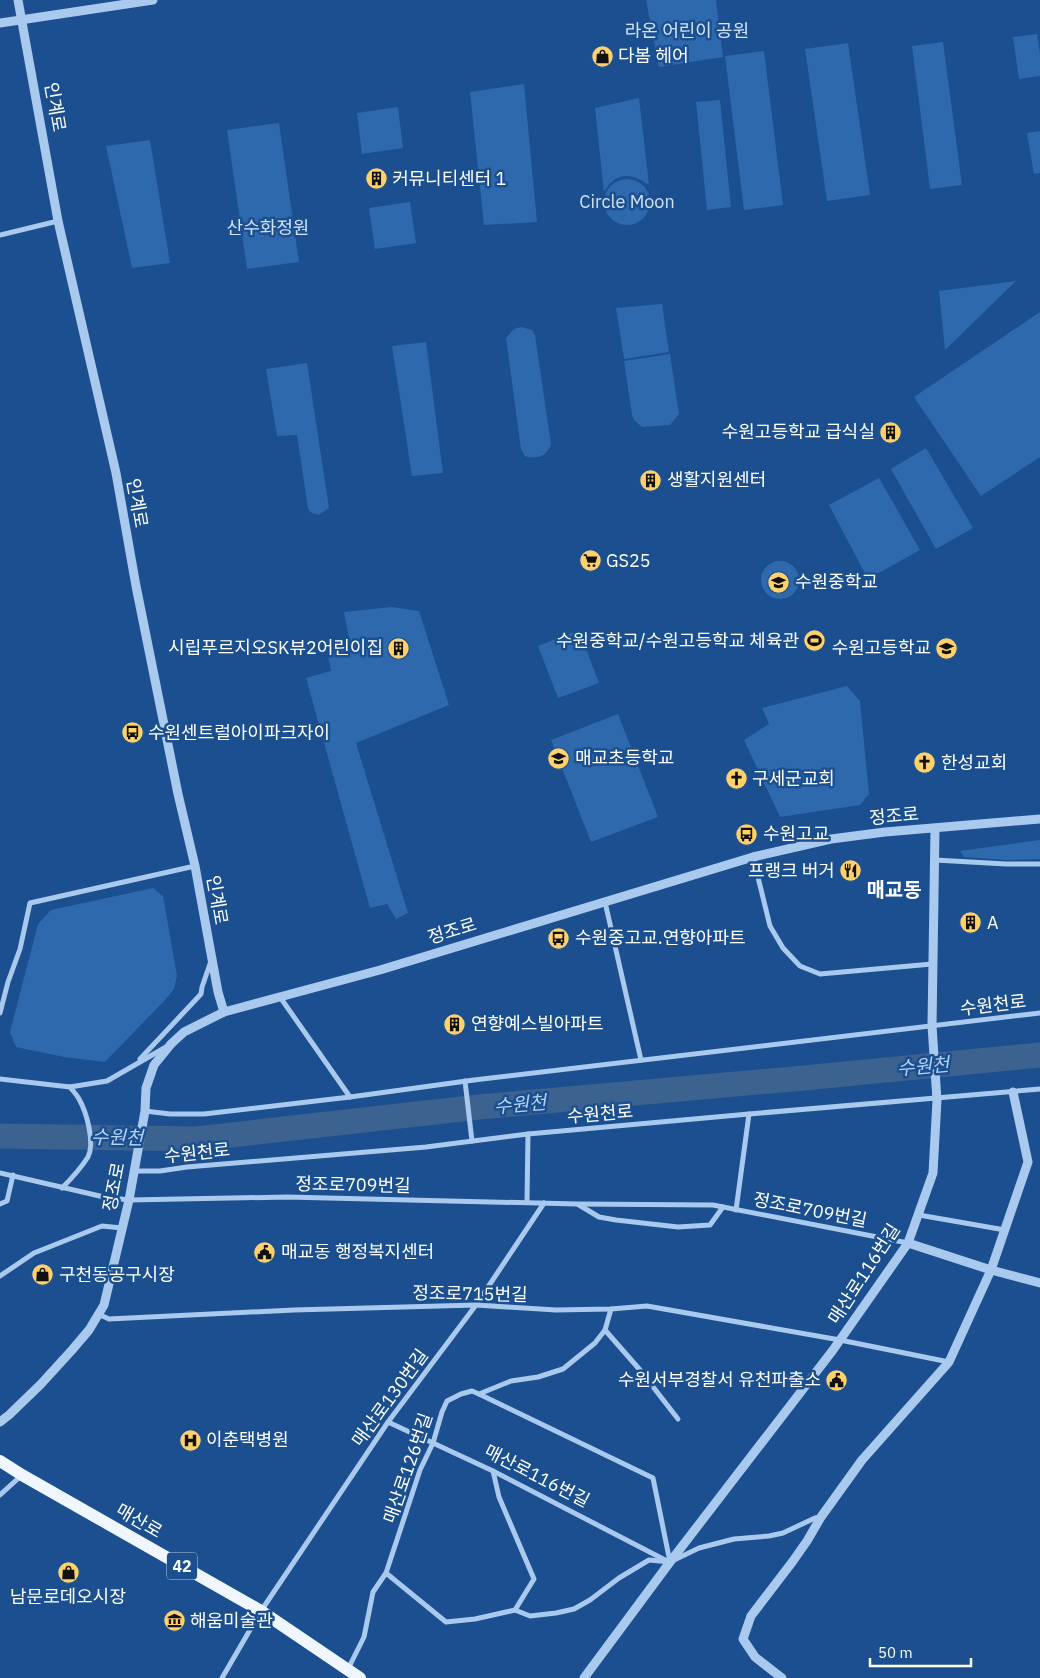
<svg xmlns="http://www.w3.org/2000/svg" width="1040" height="1678" font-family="'IBM Plex Sans','Noto Sans KR',sans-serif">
<rect width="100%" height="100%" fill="#1b4f8f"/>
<!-- green -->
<g fill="#2e69ad">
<polygon points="646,0 716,0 723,57 659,67"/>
<polygon points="1037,34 1040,55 1040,76 1019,79 1013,37"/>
<polygon points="943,42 962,185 930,189 912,46"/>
<polygon points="848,43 870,195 827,201 805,49"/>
<polygon points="764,51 783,205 744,210 725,56"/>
<polygon points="524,84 537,222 484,225 470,92"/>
<path d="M639,98L649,185C630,172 616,172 604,192L595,108Z"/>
<polygon points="720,100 731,207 707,210 696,102"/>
<polygon points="398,107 403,148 362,154 357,113"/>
<polygon points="279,123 299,262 247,269 227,130"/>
<polygon points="1040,131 1040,173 1034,174 1027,133"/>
<polygon points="150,140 170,263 132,268 106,146"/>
<circle cx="627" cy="202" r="23"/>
<polygon points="410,202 416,243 375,249 369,208"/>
<polygon points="1016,281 945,350 939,291"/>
<polygon points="662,304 669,352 624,359 616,308"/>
<polygon points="1040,312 1040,457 981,496 914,397"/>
<path d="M521,327L532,330L535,335L551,444C547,456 537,460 525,456L521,449L506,338L514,329Z"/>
<polygon points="426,342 443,473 412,476 392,346"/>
<polygon points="670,354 679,414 670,425 642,427 634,420 632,415 624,361"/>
<polygon points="307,363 329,508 319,515 310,512 308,508 297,435 277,436 266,369"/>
<polygon points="926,448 973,528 936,549 891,469"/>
<polygon points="879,478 920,550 868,579 829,505"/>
<circle cx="780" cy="580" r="19"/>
<polygon points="392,607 419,611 449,705 356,743 408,913 396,919 387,904 370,908 306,678 331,671 327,650 350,643 344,612"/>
<polygon points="579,630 599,683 558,698 538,646"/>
<polygon points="847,686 860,701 869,794 860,805 780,817 744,740 769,724 762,708"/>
<polygon points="618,714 658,817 591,842 551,740"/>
<polygon points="1040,840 1040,859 1006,860 964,857 960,851"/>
<polygon points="153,888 163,896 177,976 174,989 165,1000 105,1062 64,1057 16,1047 10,1032 38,924 51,910"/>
</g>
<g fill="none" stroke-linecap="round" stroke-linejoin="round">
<!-- river -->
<polyline stroke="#3c6290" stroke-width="25" points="0,1136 196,1139 479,1107 804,1078 1040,1055"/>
<!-- minor -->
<g stroke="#a9c9ee" stroke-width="5">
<polyline points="0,235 58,221"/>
<polyline points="753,857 770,926 783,948 800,966 820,974 932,964"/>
<polyline points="935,860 1006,864 1040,864"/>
<polyline points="605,902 641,1060"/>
<polyline points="280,997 350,1097"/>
<polyline points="0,1013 8,982 20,949 30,903 195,866"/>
<polyline points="140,1059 201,994 202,987 211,961"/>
<polyline points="0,1079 70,1087 107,1081 166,1047"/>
<polyline points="465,1081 472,1141"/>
<polyline points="145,1111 170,1114 204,1114 350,1097 474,1080 1040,1013"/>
<polyline points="134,1171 160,1171 187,1167 426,1147 528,1134 749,1114 1040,1089"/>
<polyline points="0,1173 104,1197 129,1200 287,1197 577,1204 713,1205 908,1243"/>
<path d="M62,1188C71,1179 81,1168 88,1157C95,1143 87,1113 79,1099C77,1095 73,1091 70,1087"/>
<polyline points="527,1202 528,1134"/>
<polyline points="0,1204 7,1201 13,1175"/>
<polyline points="579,1205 599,1217 616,1220 678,1227 710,1225 723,1207"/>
<polyline points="736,1210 749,1114"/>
<polyline points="919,1215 1005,1230"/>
<polyline points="0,1276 34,1253 102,1226 122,1228"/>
<polyline points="611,1309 605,1330 640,1370 678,1419"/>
<polyline points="98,1314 109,1319 294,1310 476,1305 556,1310 611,1309 647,1306 840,1340 949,1362"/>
<polyline points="479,1394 653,1478 670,1562"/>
<polyline points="388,1422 493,1471 667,1561"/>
<polyline points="0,1495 22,1475"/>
<polyline points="386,1573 446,1622 475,1619 515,1610 534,1579 499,1497 493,1471"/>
<polyline points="515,1610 530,1616 556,1613 574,1609 590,1600 619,1578 649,1560 670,1562 699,1548 734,1539 769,1536 783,1533 815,1518 821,1517"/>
<polyline points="348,1669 364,1637 373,1592 386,1573 420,1470 433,1443 442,1412 447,1401 461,1394 472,1391 479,1394 511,1381 538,1377 563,1369 595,1343 605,1330"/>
<polyline points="222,1678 261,1611 388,1422 476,1305 544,1203"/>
</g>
<!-- tertiary -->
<g stroke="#a9c9ee" stroke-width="9">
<polyline points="18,0 58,221 116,473 136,586 178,794 195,866 218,992 224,1012"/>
<polyline points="0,23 153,0"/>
<polyline points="908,1243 991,1270 1040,1283"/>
<polyline points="0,1422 9,1415 41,1384 72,1350 89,1330 104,1305 129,1200 145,1111 146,1088 154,1065 171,1044 184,1032 224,1012 380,970 753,857 831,839 885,832 1040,819"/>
<polyline points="584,1678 670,1562 833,1350 908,1243 933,1173 937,1100 932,1026 935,829"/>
<polyline points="782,1678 755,1657 743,1639 751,1616 793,1561 807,1541 821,1517 862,1460 949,1362 991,1270 1028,1162 1013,1092"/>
</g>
<!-- primary -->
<polyline stroke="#f0f6ff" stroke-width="12" points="0,1461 22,1475 261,1611 360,1678"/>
</g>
<!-- icons -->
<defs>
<symbol id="shop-disc" viewBox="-11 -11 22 22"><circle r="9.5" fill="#ffd166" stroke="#1b4f8f"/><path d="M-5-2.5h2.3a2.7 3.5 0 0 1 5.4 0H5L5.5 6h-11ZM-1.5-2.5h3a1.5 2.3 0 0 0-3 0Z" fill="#111"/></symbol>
<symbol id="building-disc" viewBox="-11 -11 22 22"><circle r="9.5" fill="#ffd166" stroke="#1b4f8f"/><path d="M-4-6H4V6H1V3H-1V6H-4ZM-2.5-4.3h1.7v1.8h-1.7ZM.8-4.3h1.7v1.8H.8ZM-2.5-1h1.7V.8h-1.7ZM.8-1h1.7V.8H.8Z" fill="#111"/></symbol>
<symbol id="supermarket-disc" viewBox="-11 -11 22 22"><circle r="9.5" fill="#ffd166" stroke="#1b4f8f"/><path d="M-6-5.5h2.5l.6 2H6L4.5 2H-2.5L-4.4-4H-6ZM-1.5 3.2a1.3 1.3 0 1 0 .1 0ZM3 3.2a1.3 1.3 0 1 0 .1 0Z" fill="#111"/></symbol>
<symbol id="school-disc" viewBox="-11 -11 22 22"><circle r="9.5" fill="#ffd166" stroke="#1b4f8f"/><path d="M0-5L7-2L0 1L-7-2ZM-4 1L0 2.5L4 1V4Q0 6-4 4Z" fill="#111"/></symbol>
<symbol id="stadium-disc" viewBox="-11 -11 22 22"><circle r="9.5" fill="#ffd166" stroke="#1b4f8f"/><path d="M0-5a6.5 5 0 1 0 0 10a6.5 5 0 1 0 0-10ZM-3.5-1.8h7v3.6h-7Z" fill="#111"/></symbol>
<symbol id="bus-disc" viewBox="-11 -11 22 22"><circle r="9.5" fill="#ffd166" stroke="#1b4f8f"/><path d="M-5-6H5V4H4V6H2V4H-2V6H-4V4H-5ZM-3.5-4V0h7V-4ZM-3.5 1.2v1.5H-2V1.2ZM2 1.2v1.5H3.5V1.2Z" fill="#111"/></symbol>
<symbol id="church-disc" viewBox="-11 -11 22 22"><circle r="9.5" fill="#ffd166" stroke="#1b4f8f"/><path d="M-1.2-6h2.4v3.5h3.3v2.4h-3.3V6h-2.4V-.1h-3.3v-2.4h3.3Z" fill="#111"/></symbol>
<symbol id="restaurant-disc" viewBox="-11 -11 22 22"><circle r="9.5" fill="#ffd166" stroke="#1b4f8f"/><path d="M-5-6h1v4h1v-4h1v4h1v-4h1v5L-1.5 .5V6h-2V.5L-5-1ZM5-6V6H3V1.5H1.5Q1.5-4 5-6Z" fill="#111"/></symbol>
<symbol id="civic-disc" viewBox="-11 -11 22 22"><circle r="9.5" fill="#ffd166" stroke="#1b4f8f"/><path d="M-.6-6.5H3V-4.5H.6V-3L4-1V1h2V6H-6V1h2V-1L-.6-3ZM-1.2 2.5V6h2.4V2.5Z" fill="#111"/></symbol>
<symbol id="hospital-disc" viewBox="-11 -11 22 22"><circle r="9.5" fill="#ffd166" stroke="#1b4f8f"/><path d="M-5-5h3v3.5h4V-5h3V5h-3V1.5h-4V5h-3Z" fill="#111"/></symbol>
<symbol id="museum-disc" viewBox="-11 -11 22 22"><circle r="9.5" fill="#ffd166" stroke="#1b4f8f"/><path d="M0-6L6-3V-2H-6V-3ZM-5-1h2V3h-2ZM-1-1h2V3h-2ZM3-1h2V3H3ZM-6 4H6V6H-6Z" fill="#111"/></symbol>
</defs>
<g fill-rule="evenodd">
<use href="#shop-disc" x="590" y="44" width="25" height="25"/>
<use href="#building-disc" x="364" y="166" width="25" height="25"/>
<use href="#building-disc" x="878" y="420" width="25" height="25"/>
<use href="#building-disc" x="638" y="468" width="25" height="25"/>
<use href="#supermarket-disc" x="578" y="548" width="25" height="25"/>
<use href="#school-disc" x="766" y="570" width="25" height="25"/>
<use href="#stadium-disc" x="802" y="628" width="25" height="25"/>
<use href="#building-disc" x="386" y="636" width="25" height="25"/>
<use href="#school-disc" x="934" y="636" width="25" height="25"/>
<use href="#bus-disc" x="120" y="720" width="25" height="25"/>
<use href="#school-disc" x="546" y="746" width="25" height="25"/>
<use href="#church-disc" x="912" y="750" width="25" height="25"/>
<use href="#church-disc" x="724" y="766" width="25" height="25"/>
<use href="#bus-disc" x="734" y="822" width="25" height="25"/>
<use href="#restaurant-disc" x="838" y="858" width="25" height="25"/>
<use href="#building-disc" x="958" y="910" width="25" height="25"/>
<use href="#bus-disc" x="546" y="926" width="25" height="25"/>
<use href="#building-disc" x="442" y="1012" width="25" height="25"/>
<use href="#civic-disc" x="252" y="1240" width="25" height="25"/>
<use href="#shop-disc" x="30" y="1262" width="25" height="25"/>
<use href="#civic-disc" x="824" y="1368" width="25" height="25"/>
<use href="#hospital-disc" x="178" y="1428" width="25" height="25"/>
<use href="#shop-disc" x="56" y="1560" width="25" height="25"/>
<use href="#museum-disc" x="162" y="1608" width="25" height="25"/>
</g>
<g text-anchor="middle" stroke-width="5" stroke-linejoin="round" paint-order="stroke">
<!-- shield labels -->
<rect fill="#1b4f8f" stroke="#bbcadd" stroke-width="1" x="167" y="1552.5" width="30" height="27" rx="4"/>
<g font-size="16" font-weight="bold" fill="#fff">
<text x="182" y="1572">42</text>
</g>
<!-- park labels -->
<g font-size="18" fill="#cfe3fa" stroke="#1b4f8f">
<text x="687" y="37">라온 어린이 공원</text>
<text x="627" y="208">Circle Moon</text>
<text x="268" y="234">산수화정원</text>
</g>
<!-- poi labels -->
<g font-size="18" fill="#fff" stroke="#1b4f8f" text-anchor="start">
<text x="618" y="62">다봄 헤어</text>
<text x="392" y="185">커뮤니티센터 1</text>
<text x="875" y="438" text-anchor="end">수원고등학교 급식실</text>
<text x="667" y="486">생활지원센터</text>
<text x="606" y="567">GS25</text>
<text x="795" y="588">수원중학교</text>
<text x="799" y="647" text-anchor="end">수원중학교/수원고등학교 체육관</text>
<text x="383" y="654" text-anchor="end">시립푸르지오SK뷰2어린이집</text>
<text x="931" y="654" text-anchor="end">수원고등학교</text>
<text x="148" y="739">수원센트럴아이파크자이</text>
<text x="575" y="764">매교초등학교</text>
<text x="941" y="769">한성교회</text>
<text x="752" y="785">구세군교회</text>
<text x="763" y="840">수원고교</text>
<text x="835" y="877" text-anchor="end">프랭크 버거</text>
<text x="987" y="929">A</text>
<text x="575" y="944">수원중고교.연향아파트</text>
<text x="471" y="1030">연향예스빌아파트</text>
<text x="281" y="1258">매교동 행정복지센터</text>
<text x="59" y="1281">구천동공구시장</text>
<text x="821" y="1386" text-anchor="end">수원서부경찰서 유천파출소</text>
<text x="206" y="1446">이춘택병원</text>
<text x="68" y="1603" text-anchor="middle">남문로데오시장</text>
<text x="190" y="1627">해움미술관</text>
</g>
<!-- street labels -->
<g font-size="18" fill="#fff" stroke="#1b4f8f">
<text transform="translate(55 107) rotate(80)" y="6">인계로</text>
<text transform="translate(137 503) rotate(80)" y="6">인계로</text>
<text transform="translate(894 816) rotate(-5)" y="6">정조로</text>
<text transform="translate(217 900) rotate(80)" y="6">인계로</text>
<text transform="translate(452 931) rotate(-17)" y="6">정조로</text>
<text transform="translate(993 1005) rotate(-7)" y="6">수원천로</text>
<text transform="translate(600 1114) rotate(-5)" y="6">수원천로</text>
<text transform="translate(197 1153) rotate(-6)" y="6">수원천로</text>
<text transform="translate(353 1185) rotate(1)" y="6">정조로709번길</text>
<text transform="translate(114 1187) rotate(-79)" y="6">정조로</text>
<text transform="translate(810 1210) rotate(11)" y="6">정조로709번길</text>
<text transform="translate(864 1274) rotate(-57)" y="6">매산로116번길</text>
<text transform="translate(470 1294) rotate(1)" y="6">정조로715번길</text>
<text transform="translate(390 1398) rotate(-54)" y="6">매산로130번길</text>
<text transform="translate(408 1468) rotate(-71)" y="6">매산로126번길</text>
<text transform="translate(537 1476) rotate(27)" y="6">매산로116번길</text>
<text transform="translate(139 1521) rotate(30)" y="6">매산로</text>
</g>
<!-- water labels -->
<g font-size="19" font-style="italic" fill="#b5d3f5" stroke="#1b4f8f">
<text transform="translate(923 1066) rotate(-5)" y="7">수원천</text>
<text transform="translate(520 1104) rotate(-5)" y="7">수원천</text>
<text transform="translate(117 1137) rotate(1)" y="7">수원천</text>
</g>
<!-- quarter labels -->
<g font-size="20" font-weight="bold" fill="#fff" stroke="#1b4f8f">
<text x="894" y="897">매교동</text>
</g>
</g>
<!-- scale -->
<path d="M870 1658v8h101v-8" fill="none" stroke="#ffffff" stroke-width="2.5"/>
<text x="878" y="1658" font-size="15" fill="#ffffff" stroke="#1b4f8f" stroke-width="4" paint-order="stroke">50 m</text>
</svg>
